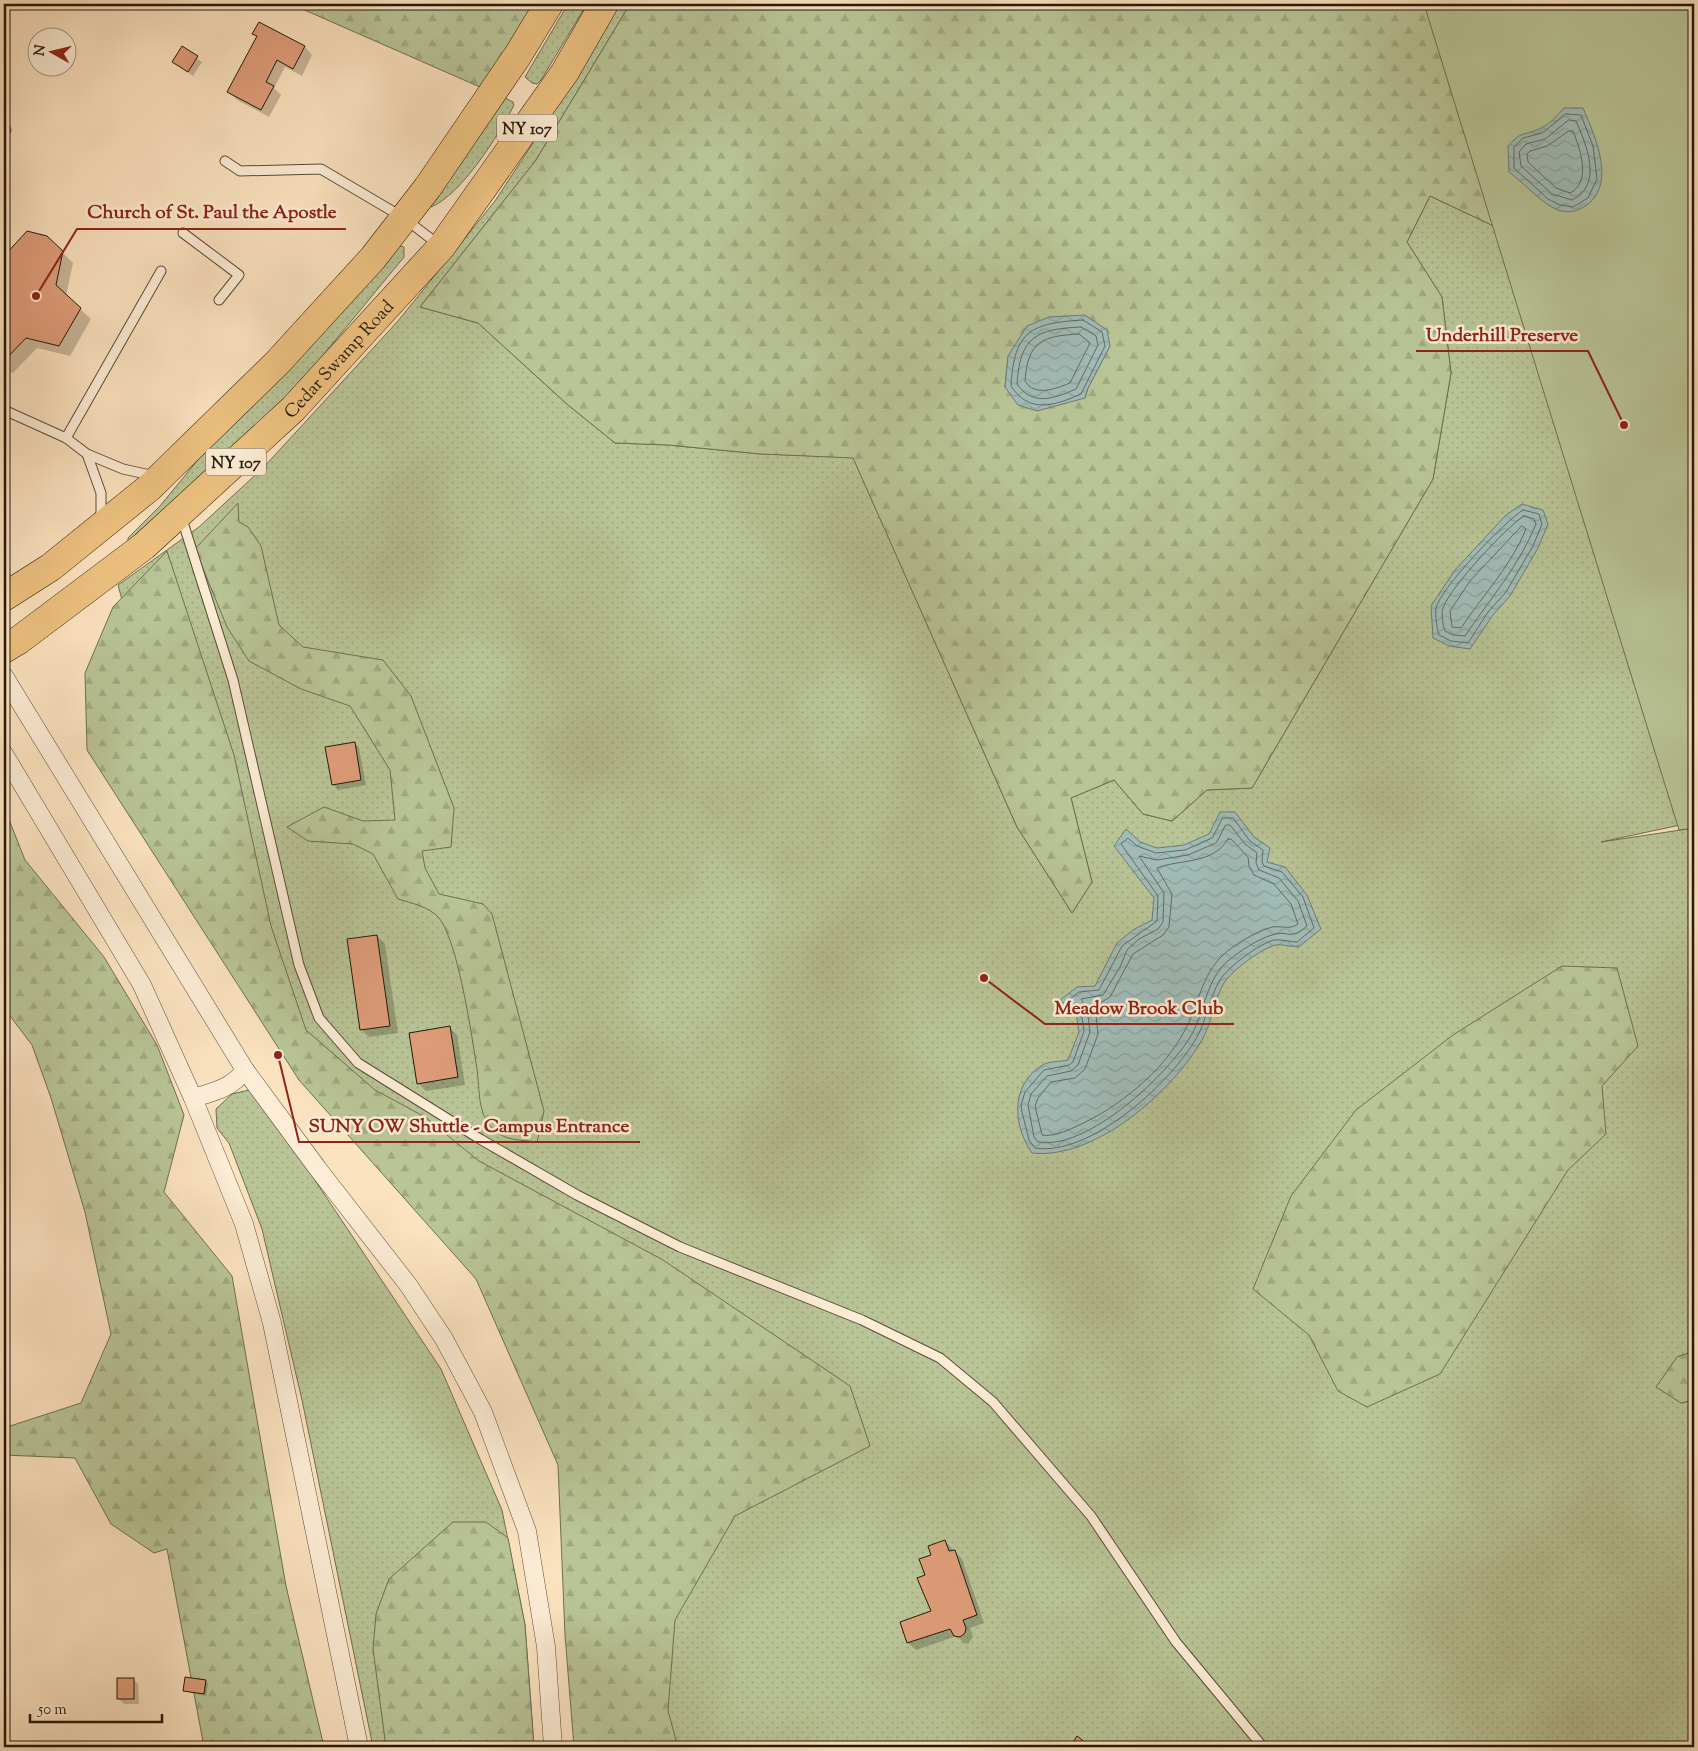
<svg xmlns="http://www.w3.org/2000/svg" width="1698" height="1751" font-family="'Sorts Mill Goudy',serif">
<defs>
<pattern id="grass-dots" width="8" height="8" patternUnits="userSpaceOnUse" patternTransform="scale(1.25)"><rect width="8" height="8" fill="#b9c597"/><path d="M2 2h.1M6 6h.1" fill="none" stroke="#9fa981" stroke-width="1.8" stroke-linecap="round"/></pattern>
<pattern id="forest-firs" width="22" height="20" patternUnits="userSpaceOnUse" patternTransform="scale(1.25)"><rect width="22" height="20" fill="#b9c597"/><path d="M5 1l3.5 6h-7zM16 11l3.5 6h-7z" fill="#9fa981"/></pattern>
<pattern id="water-waves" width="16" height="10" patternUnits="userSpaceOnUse" patternTransform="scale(1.25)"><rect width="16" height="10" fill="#a1bdb9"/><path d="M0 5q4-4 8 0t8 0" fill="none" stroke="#8aa29e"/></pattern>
</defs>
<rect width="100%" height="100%" fill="#fce3c0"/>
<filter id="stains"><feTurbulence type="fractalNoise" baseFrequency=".004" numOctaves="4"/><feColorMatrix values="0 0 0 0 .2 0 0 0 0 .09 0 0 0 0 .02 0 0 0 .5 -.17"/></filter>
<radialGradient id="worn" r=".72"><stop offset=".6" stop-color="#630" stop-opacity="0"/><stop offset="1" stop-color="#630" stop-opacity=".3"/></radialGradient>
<!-- grass -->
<g fill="url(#grass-dots)" stroke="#6e6f50">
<polygon points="568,4 587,4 541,80 537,84 532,83 525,77"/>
<polygon points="619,4 630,4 536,160 420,307 478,323 568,405 615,443 668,445 761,454 853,457 1017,827 1072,913 1092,882 1071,798 1114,780 1143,814 1172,821 1207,790 1252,788 1433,479 1451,373 1442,297 1407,242 1430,196 1515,236 1694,822 1601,842 1694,828 1694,1351 1677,1357 1681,1403 1694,1400 1694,1747 648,1747 614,1406 295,1042 155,722 118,585 199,527 263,468 398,321 495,201 567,91"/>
<path d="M503,97L513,102L514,105C499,135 461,195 431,207L427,203Z"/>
<polygon points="396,245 404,247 404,257 306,376 192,492 128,541 128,538 160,506 220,433"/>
<polygon points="249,1090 262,1101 441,1369 502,1510 525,1625 534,1747 373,1747 302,1400 262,1229 229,1143 217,1128 216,1109 232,1094"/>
</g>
<!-- forest -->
<g fill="url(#forest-firs)" stroke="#6e6f50" fill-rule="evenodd">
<polygon points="291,4 544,4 489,91"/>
<path d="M630,4H1694L1515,236L1430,196L1407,242L1442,297L1451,373L1433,479L1252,788L1207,790L1172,821L1143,814L1114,780L1071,798L1092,882L1072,913L1017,827L853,458L761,454L668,445L615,443L568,405L478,323L420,307L536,160ZM1027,326L1110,346L1088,388L1085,398L1005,387L1008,357Z"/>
<path d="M238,503L239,522L248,527L261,546L279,625L303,647L383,660L411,696L454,808L451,847L422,851L425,868L439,894L483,904L492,914L544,1111L537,1142C523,1140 505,1141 494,1130C477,1114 480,1091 477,1069C472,1037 458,941 439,918C430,907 411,903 398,899L373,854L353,844L308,841L287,827L324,807L363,821L395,820L390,770L350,706L301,689L249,661L227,627L195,549Z"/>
<polygon points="167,551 234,755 271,926 306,1030 375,1090 425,1117 479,1161 663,1260 850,1386 870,1446 735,1516 675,1620 668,1711 678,1747 574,1747 565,1635 558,1465 476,1279 299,1080 87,750 85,673 113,607"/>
<polygon points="4,807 25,860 104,957 157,1045 184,1115 164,1192 232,1276 286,1586 324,1747 204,1747 167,1549 154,1553 111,1524 75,1458 4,1455 4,1428 81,1403 111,1334 85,1212 51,1098 32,1045 4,1008"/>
<polygon points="1562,966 1617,968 1638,1046 1602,1086 1606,1134 1568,1170 1440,1374 1367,1407 1338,1391 1309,1335 1253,1289 1291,1196 1356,1110 1453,1035"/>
<polygon points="1694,1351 1694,1400 1681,1403 1656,1387 1677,1357"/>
<polygon points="453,1522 486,1522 508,1538 525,1625 534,1747 386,1747 373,1649 376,1614 389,1579"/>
</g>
<!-- park -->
<polygon fill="#b9c597" stroke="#6e6f50" points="1424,4 1694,4 1694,828 1679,830"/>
<!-- water -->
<g fill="url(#water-waves)" stroke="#6f7b73">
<path d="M1564,108H1583C1595,136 1618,186 1584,207C1575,212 1568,213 1558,210C1542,204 1524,183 1509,172L1508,146C1523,130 1521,137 1539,129C1549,125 1557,116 1564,108Z"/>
<polygon points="1085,315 1107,330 1110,346 1088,388 1085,398 1037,411 1018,405 1005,387 1008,356 1027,326 1049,317"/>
<polygon points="1522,504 1543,510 1548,524 1538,548 1510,596 1493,615 1470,649 1449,646 1433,638 1431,606 1455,570 1506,515"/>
<path d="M1220,812H1235L1254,837L1270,848L1267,862L1285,867L1307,895L1321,929L1299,947C1292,947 1283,944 1276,945C1262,948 1231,971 1224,983C1214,1000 1212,1022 1202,1040C1172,1092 1095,1160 1032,1153C1013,1126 1010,1086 1041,1066C1047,1061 1060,1062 1068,1060L1079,1032L1076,1012L1060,1000L1077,987L1095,986L1117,943L1133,930L1152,920L1154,898L1114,846L1126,829L1140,842L1157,848L1184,845L1209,834Z"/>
</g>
<!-- shadow -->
<g fill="#0003">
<polygon points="259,23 305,47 312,55 302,76 285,67 274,88 281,95 269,117 237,100 229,92 257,37 254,34"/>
<polygon points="182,48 202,62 193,76 173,62"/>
<polygon points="27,233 62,252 73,263 66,296 91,319 70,356 37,348 13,373 4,371 4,257"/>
<polygon points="354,743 359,748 366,785 338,790 333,784"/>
<polygon points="377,936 385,944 398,1033 369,1037 361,1029"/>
<polygon points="449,1027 457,1035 465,1085 426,1091 418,1083"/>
<polygon points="945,1541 962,1559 984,1623 970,1628 973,1637 968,1644 964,1643 957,1636 916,1650 908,1643 901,1623 933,1612 926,1576 933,1556"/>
<polygon points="133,1679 138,1684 139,1704 124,1704 119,1699"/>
<polygon points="206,1681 208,1684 206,1696 184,1691"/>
</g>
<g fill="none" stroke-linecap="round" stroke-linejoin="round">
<!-- shore -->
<g stroke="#626b62" stroke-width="1">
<polygon points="1566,114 1581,115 1593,146 1597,179 1588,198 1573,207 1560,205 1548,199 1514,168 1514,147 1523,138 1542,133"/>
<path d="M1569,120L1576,121C1587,146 1603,185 1572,200L1552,194L1521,166L1519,152L1526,144L1545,139Z"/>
<path d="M1569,131H1573C1580,149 1592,182 1570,193L1556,188L1528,162L1527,154L1530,151L1547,146Z"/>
<path d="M1083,320L1102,332L1105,346L1081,394C1054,406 1029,414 1011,386C1014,330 1032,323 1083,320Z"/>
<path d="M1081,327L1096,336L1098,345L1076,389C1054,399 1032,406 1017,384C1020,336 1037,329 1081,327Z"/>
<path d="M1079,334L1090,343L1070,383C1055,389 1035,397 1025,381C1028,341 1042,336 1079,334Z"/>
<path d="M1523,510L1539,514L1542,524L1533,546L1506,592L1488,612L1468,643L1451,641L1439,635C1437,629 1435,615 1436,608C1440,589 1505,521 1523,510Z"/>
<path d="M1524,516L1534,519L1536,524C1519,566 1490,599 1465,636L1453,635L1445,631C1443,626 1441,614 1443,608C1449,589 1506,527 1524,516Z"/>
<path d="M1522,526L1526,529C1511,566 1483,595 1461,628L1452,627L1450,611L1470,581Z"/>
<path d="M1223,818H1233L1250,841L1263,850L1262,862L1264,866L1282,872L1303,897L1314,928L1297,942C1290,942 1281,939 1274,940C1259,944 1228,967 1220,980C1209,998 1207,1019 1197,1037C1172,1082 1090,1157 1035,1148L1029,1140L1022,1112L1021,1105L1025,1092L1044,1070L1069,1065L1073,1062L1084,1031L1081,1011L1070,999L1079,992L1099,990L1122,946L1157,921L1158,896L1121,844L1128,838L1137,846L1156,853L1185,850L1212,838Z"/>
<path d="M1226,825H1230L1245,844L1257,853L1256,863L1259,870L1279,878L1298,901L1307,926C1289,942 1289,929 1272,935C1258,939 1240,951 1229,960C1206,979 1205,1010 1192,1034C1169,1074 1087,1151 1038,1142L1034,1137L1028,1105L1031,1094L1047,1076L1071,1071L1078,1065L1090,1032L1087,1009L1081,999L1103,995L1120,967L1127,950L1139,939L1158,929L1163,922L1164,893L1139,856L1157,860L1188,855L1216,843Z"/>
<path d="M1228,839H1231L1248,857L1249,866L1254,875L1274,884L1291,904L1298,924C1289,931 1279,924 1269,928C1254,933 1235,944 1223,955C1201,976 1199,1004 1185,1030C1163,1072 1118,1108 1075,1127C1066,1131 1053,1137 1042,1135L1035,1106L1038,1098L1051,1082L1075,1078L1085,1069L1098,1034L1095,1006L1110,997L1133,954L1163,935L1169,927L1172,894L1157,868C1179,859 1213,865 1228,839Z"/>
</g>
</g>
<!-- building -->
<g fill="#df9d7a" stroke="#24190a">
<polygon points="259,22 305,46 293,69 277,60 266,82 274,86 261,110 227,92 257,36 252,34"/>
<polygon points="182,46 198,56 188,72 172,62"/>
<polygon points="27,231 47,236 63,251 56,285 81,308 59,346 26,338 4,361 4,256"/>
<polygon points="355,742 361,780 332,785 325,747"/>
<polygon points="377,935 390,1026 360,1030 347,939"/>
<polygon points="450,1026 458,1077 417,1084 409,1033"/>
<polygon points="945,1540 949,1551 955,1550 977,1615 963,1620 966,1628 965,1633 960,1637 954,1636 950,1629 907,1643 900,1622 931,1611 917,1578 925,1575 919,1559 931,1555 928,1546"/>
<polygon points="185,1677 206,1680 204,1694 183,1691"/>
<rect x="117" y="1678" width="17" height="21"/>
<polygon points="1077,1736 1091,1747 1070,1747"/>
</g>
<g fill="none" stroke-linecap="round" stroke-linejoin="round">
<defs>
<g id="service">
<polyline points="4,133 6,130"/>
<polyline points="225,161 240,171 321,169 404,218 439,245"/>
<polyline points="183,233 239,275 219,300"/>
<polyline points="4,410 66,438 87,454 123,469 155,476"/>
<polyline points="66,438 161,271"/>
<polyline points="87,454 101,493 101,521"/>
<polyline points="181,516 233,680 299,965 319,1018 358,1063 480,1139 577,1195 680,1247 862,1320 940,1358 993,1402 1091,1516 1176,1642 1263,1747"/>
</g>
<g id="minor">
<polyline points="4,676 245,1070 318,1169 409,1286 444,1339 483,1412 527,1531 546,1647 553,1747"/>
<polyline points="4,754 142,985 193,1098 244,1224 272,1323 359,1747"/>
<path d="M193,1098C214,1092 232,1088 245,1070"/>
</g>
<g id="primary">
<polyline points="4,597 51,567 150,487 277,363 373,258 428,187 518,55 549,4"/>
<path id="s1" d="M4,649L19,640L144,546L293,409L442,246L565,72L604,4"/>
</g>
</defs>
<!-- service casing -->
<use href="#service" stroke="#5a4c38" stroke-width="11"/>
<!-- minor casing -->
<use href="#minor" stroke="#5a4c38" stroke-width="19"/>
<!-- primary casing -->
<use href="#primary" stroke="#24190a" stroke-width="29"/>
<!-- service -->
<use href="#service" stroke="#fdedd6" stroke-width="9"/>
<!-- minor -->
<use href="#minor" stroke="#fdedd6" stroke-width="18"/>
<!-- primary -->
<use href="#primary" stroke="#eec280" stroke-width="28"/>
</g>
<g text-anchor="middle" stroke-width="5" stroke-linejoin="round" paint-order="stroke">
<!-- shield labels -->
<g fill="#fdedd6" stroke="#655947" stroke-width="1">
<rect x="497" y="114.5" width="60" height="27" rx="4"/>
<rect x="206" y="448.5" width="60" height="27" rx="4"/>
</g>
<g font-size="16" font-weight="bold" fill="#24190a">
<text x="527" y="134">NY 107</text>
<text x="236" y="468">NY 107</text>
</g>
<!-- street labels -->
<g font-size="18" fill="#24190a" stroke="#fdedd6">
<text dy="6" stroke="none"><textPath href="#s1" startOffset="444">Cedar Swamp Road</textPath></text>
</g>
</g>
<!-- callouts -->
<path fill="none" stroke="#8f2418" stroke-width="2" d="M36 296L77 229H346M1624 425L1588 351H1416M984 978L1045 1024H1234M278 1055L299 1142H640"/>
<g fill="#8f2418" stroke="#fdedd6" stroke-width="2">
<circle cx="36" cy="296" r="5"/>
<circle cx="1624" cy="425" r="5"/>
<circle cx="984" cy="978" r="5"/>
<circle cx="278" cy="1055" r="5"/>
</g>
<g font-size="19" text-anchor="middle" font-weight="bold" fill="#8f2418" stroke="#fdedd6" stroke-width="5" stroke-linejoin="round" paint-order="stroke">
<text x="212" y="218">Church of St. Paul the Apostle</text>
<text x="1502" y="341">Underhill Preserve</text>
<text x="1139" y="1014">Meadow Brook Club</text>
<text x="469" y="1132">SUNY OW Shuttle - Campus Entrance</text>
</g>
<!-- margin -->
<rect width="1698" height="1751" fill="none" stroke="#fce3c0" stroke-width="20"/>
<rect x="5" y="5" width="1688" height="1741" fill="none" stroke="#24190a" stroke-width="2.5"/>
<rect x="10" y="10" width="1678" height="1731" fill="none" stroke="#24190a"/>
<!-- north arrow -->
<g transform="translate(52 52) rotate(278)"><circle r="24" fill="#fdedd6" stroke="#a69884"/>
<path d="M0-4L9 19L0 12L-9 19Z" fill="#8f2418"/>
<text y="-8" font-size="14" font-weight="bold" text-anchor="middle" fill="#24190a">N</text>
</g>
<!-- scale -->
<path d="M30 1714v8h132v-8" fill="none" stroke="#24190a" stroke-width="2.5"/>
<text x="38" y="1714" font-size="15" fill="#24190a" stroke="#fdedd6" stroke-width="4" paint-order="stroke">50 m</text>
<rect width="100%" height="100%" filter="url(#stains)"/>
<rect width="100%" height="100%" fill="url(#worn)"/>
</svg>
